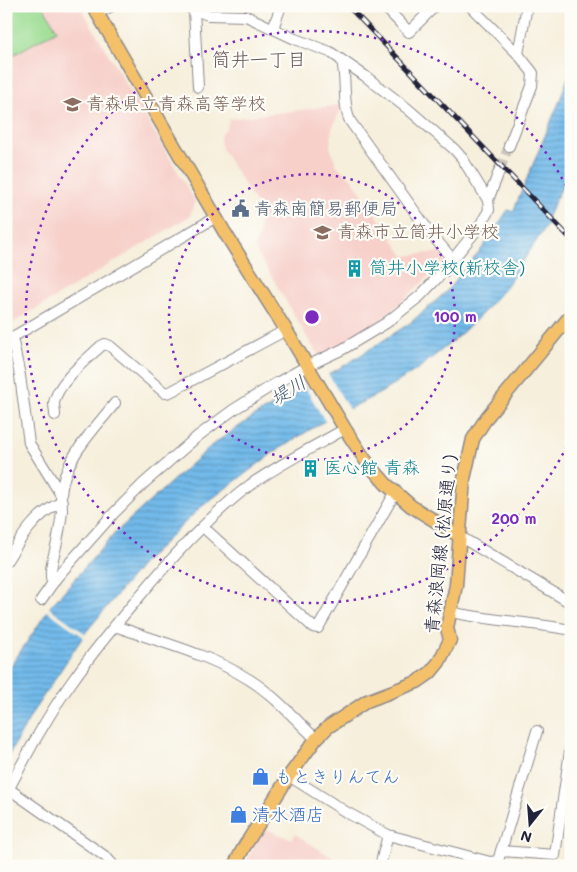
<svg xmlns="http://www.w3.org/2000/svg" width="577" height="872" font-family="Mali,'Klee One',sans-serif">
<defs>
<pattern id="water-rules" width="6" height="5" patternUnits="userSpaceOnUse" patternTransform="scale(1.25)"><rect width="6" height="5" fill="#72baea"/><path d="M0 2.5h6" fill="none" stroke="#5d97bf"/></pattern>
</defs>
<rect width="100%" height="100%" fill="#fdfcf7"/>
<filter id="ink" filterUnits="userSpaceOnUse"><feTurbulence type="fractalNoise" baseFrequency=".02" numOctaves="2"/><feDisplacementMap in="SourceGraphic" scale="10" xChannelSelector="R" yChannelSelector="G"/><feConvolveMatrix kernelMatrix="1 2 1 2 8 2 1 2 1" color-interpolation-filters="sRGB"/></filter>
<filter id="wash" filterUnits="userSpaceOnUse"><feTurbulence type="fractalNoise" baseFrequency=".0096" numOctaves="4" result="noise"/><feDisplacementMap in="SourceGraphic" scale="20" xChannelSelector="R" yChannelSelector="G"/><feGaussianBlur stdDeviation="1.12" result="paint"/><feColorMatrix in="noise" values="0 0 0 0 0 0 0 0 0 0 0 0 0 0 0 0 0 1.4 0 .05"/><feComposite in="paint" operator="in"/></filter>
<g filter="url(#wash)">
<rect width="100%" height="100%" fill="#f6efdc"/>
<!-- built -->
<g fill="#f7d0ca">
<polygon points="6,6 80,6 195,201 190,216 6,327"/>
<polygon points="340,105 340,111 332,128 331,136 330,147 337,166 352,179 404,256 439,252 445,261 396,307 366,330 319,357 254,247 258,239 260,229 258,207 222,149 220,141 221,134 227,128 229,119"/>
<polygon points="263,828 292,839 295,834 333,858 342,866 246,866 245,865"/>
</g>
<!-- grass -->
<polygon fill="#9cdd93" stroke="#5f8067" points="6,6 43,6 57,30 6,59"/>
<!-- water -->
<polygon fill="url(#water-rules)" stroke="#4a6e92" points="571,69 571,168 546,220 548,223 508,284 481,315 453,341 419,368 382,392 321,423 274,452 201,507 143,563 86,632 34,710 6,760 6,673 51,606 116,532 212,445 256,415 347,364 410,323 445,293 481,250 508,210 513,212 560,100"/>
<!-- pier -->
<g fill="#f6efdc">
<polygon points="327,372 350,411 326,423 304,385"/>
<polygon points="48,607 87,635 85,638 46,610"/>
</g>
</g>
<g filter="url(#ink)">
<g fill="none" stroke-linecap="round" stroke-linejoin="round">
<!-- minor-tunnel -->
<polyline stroke="#ccc6bc" stroke-width="10" stroke-dasharray="10 5" stroke-linecap="butt" points="500,169 509,146"/>
<defs>
<g id="minor">
<polyline points="185,6 208,15 246,16 295,39 330,52 365,76 408,109 454,149 462,158 488,200"/>
<polyline points="384,6 409,32 435,6"/>
<polyline points="470,6 518,54 533,73 532,86 509,146"/>
<polyline points="194,10 198,87"/>
<polyline points="97,13 112,6"/>
<polyline points="273,28 281,6"/>
<polyline points="518,54 527,6"/>
<path d="M342,61C347,81 342,104 350,121L428,230L453,260"/>
<polyline points="12,337 20,376 29,443 61,495"/>
<polyline points="6,341 216,217"/>
<path d="M55,415C55,411 54,407 54,403C57,383 87,359 101,346L105,344L110,346L165,393L170,392L286,330"/>
<polyline points="203,527 313,627 318,628 395,493"/>
<polyline points="459,536 571,603"/>
<path d="M6,562C20,539 36,513 62,502"/>
<path d="M53,583C47,573 55,553 57,542C59,532 61,521 62,511C62,506 61,501 61,495C63,459 94,430 115,403"/>
<polyline points="41,600 57,577 114,513 144,483 198,436 233,410 273,385 307,366 343,349 386,323 420,296 441,274 479,227 489,210 488,200 500,169"/>
<path d="M451,612C490,621 531,622 571,630"/>
<path d="M115,626C160,642 209,654 250,680C274,695 295,719 316,739"/>
<polyline points="289,776 346,812 388,835 490,862 498,861 501,851 555,855 571,744"/>
<polyline points="9,789 106,857 114,866"/>
<path d="M6,794C26,756 46,718 71,683C92,653 115,625 139,597C172,557 208,517 250,485C280,464 313,447 345,429"/>
<polyline points="501,851 537,731"/>
<polyline points="380,866 388,835"/>
</g>
<g id="major">
<polyline points="93,6 225,233 286,330 345,429 366,461 386,484 411,506 459,536"/>
<polyline points="234,866 244,847 289,776 316,739 328,727 367,701 417,682 430,673 439,662 450,640 447,628 456,585 464,479 473,439 487,417 571,315"/>
</g>
</defs>
<!-- minor casing -->
<use href="#minor" stroke="#8c888c" stroke-width="12"/>
<!-- major casing -->
<use href="#major" stroke="#8c888c" stroke-width="15"/>
<!-- minor -->
<use href="#minor" stroke="#fff" stroke-width="10"/>
<!-- major -->
<use href="#major" stroke="#f4c16b" stroke-width="12"/>
<defs>
<polyline id="rail" points="348,6 571,239"/>
</defs>
<!-- rail casing -->
<use href="#rail" stroke="#22223b" stroke-width="5"/>
<!-- rail -->
<use href="#rail" stroke="#fdfcf7" stroke-width="3" stroke-dasharray="9" stroke-linecap="butt"/>
</g>
</g>
<!-- distance rings -->
<g fill="none" stroke="#7b2cbf" stroke-width="2.5" stroke-dasharray="2.5 5">
<circle cx="312" cy="317" r="143"/>
<path d="M570 440A286 286 0 1 1 570 194"/>
</g>
<!-- icons -->
<defs>
<symbol id="school-bare" viewBox="-9 -9 18 18"><path d="M0-5L7-2L0 1L-7-2ZM-4 1L0 2.5L4 1V4Q0 6-4 4Z" fill="#8d6e63" stroke="#fdfcf7" stroke-width="2.5" paint-order="stroke"/></symbol>
<symbol id="civic-bare" viewBox="-9 -9 18 18"><path d="M-.6-6.5H3V-4.5H.6V-3L4-1V1h2V6H-6V1h2V-1L-.6-3ZM-1.2 2.5V6h2.4V2.5Z" fill="#5c6f8a" stroke="#fdfcf7" stroke-width="2.5" paint-order="stroke"/></symbol>
<symbol id="building-bare" viewBox="-9 -9 18 18"><path d="M-4-6H4V6H1V3H-1V6H-4ZM-2.5-4.3h1.7v1.8h-1.7ZM.8-4.3h1.7v1.8H.8ZM-2.5-1h1.7V.8h-1.7ZM.8-1h1.7V.8H.8Z" fill="#0f9aa8" stroke="#fdfcf7" stroke-width="2.5" paint-order="stroke"/></symbol>
<symbol id="shop-bare" viewBox="-9 -9 18 18"><path d="M-5-2.5h2.3a2.7 3.5 0 0 1 5.4 0H5L5.5 6h-11ZM-1.5-2.5h3a1.5 2.3 0 0 0-3 0Z" fill="#3f7fe0" stroke="#fdfcf7" stroke-width="2.5" paint-order="stroke"/></symbol>
</defs>
<g fill-rule="evenodd">
<use href="#school-bare" x="60" y="92" width="25" height="25"/>
<use href="#civic-bare" x="228" y="196" width="25" height="25"/>
<use href="#school-bare" x="310" y="220" width="25" height="25"/>
<use href="#building-bare" x="342" y="256" width="25" height="25"/>
<use href="#building-bare" x="298" y="456" width="25" height="25"/>
<use href="#shop-bare" x="248" y="764" width="25" height="25"/>
<use href="#shop-bare" x="226" y="802" width="25" height="25"/>
</g>
<g text-anchor="middle" stroke-width="4.5" stroke-linejoin="round" paint-order="stroke">
<!-- education labels -->
<g font-size="18" fill="#785e54" stroke="#fdfcf7" text-anchor="start">
<text x="86" y="110">青森県立青森高等学校</text>
<text x="337" y="238">青森市立筒井小学校</text>
</g>
<!-- service labels -->
<g font-size="18" fill="#4e5e75" stroke="#fdfcf7" text-anchor="start">
<text x="254" y="215">青森南簡易郵便局</text>
</g>
<!-- culture labels -->
<g font-size="18" fill="#0d838f" stroke="#fdfcf7" text-anchor="start">
<text x="369" y="274">筒井小学校(新校舎)</text>
<text x="324" y="474">医心館 青森</text>
</g>
<!-- street labels -->
<g font-size="18" fill="#22223b" stroke="#fdfcf7">
<text transform="translate(441 544) rotate(-84)" y="6">青森浪岡線 (松原通り)</text>
</g>
<!-- shop labels -->
<g font-size="18" fill="#366cbe" stroke="#fdfcf7" text-anchor="start">
<text x="275" y="783">もときりんてん</text>
<text x="252" y="821">清水酒店</text>
</g>
<!-- neighbourhood labels -->
<g font-size="19" fill="#695659" stroke="#fdfcf7">
<text x="259" y="66">筒井一丁目</text>
</g>
<!-- water labels -->
<g font-size="19" font-style="italic" fill="#3e5778" stroke="#fdfcf7">
<text transform="translate(288 390) rotate(-32)" y="7">堤川</text>
</g>
</g>
<circle cx="312" cy="317" r="8" fill="#7b2cbf" stroke="#fdfcf7" stroke-width="2.5"/>
<g font-size="15" text-anchor="middle" font-weight="bold" fill="#7b2cbf" stroke="#fdfcf7" stroke-width="4.5" stroke-linejoin="round" paint-order="stroke">
<text x="455" y="322">100 m</text>
<text x="514" y="524">200 m</text>
</g>
<!-- margin -->
<rect width="577" height="872" fill="none" stroke="#fdfcf7" stroke-width="25"/>
<!-- north arrow -->
<g transform="translate(530 824) rotate(197)" stroke="#fdfcf7" stroke-width="4" paint-order="stroke">
<path d="M0-4L9 19L0 12L-9 19Z" fill="#22223b"/>
<text y="-8" font-size="14" font-weight="bold" text-anchor="middle" fill="#22223b">N</text>
</g>
</svg>
